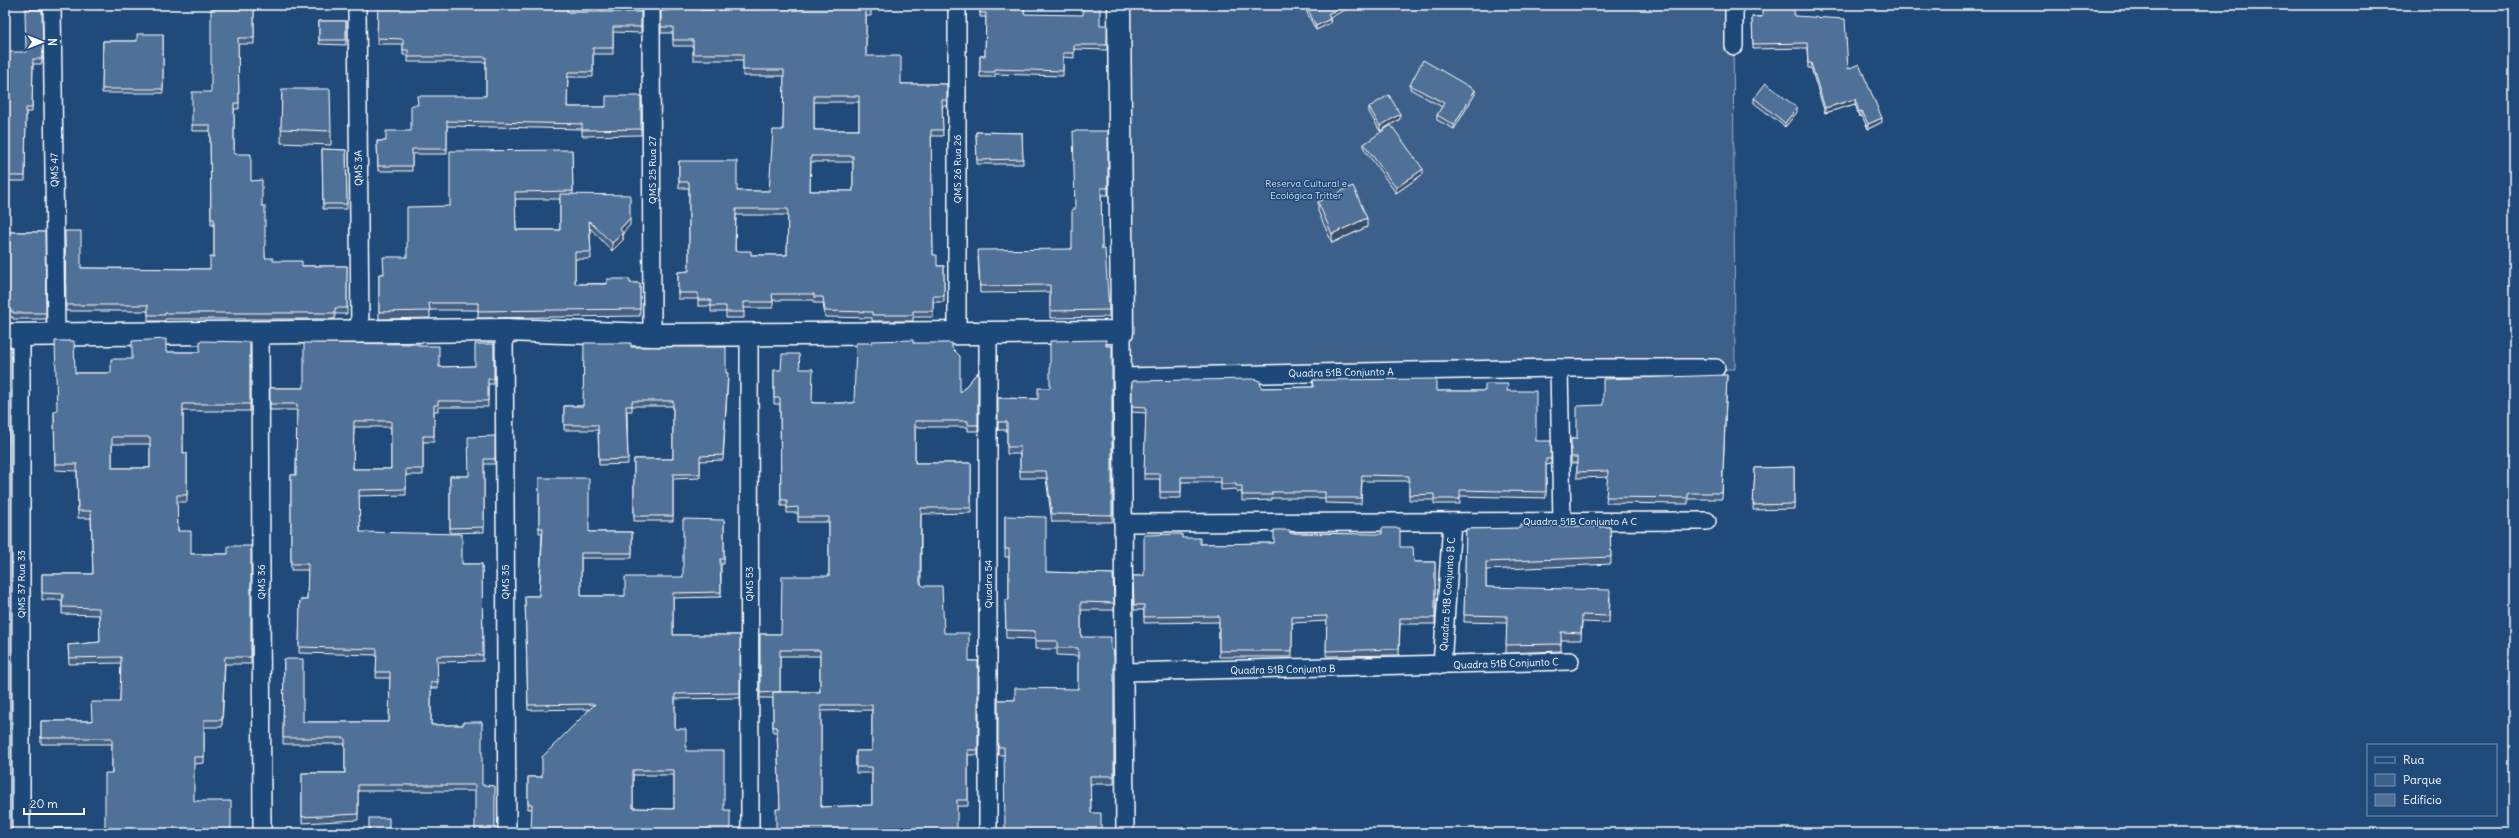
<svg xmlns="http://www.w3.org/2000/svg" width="2519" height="838" font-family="Delius,sans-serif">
<rect width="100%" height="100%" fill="#1f4a7a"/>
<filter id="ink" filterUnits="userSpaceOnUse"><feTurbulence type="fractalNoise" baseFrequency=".025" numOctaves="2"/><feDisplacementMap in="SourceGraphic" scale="8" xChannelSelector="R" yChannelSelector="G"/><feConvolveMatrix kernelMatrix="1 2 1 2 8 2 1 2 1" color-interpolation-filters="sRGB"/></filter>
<g filter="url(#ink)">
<!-- green -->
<polygon fill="#3c618b" stroke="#9eb0c5" points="1121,5 1733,5 1735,369 1127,374"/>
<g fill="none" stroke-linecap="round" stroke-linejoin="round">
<defs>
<g id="street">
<polyline points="52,5 56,335"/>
<polyline points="357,5 360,331"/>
<polyline points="651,5 652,335"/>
<polyline points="957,5 957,334"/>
<polyline points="1734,5 1734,46"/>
<polyline points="504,330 507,833"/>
<polyline points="260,332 262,833"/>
<polyline points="1122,332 1125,833"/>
<polyline points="749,335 750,833"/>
<polyline points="988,335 988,833"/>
<polyline points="1559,368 1562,522"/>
<polyline points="1124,377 1559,368 1716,368"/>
<polyline points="1125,523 1707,521"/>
<polyline points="1442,665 1452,522"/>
<polyline points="1125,672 1570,661"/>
<polyline points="21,833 21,335"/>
</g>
<polyline id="secondary" points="5,335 504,330 652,335 1122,332 1119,5"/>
</defs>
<!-- street casing -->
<use href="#street" stroke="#fff" stroke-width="20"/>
<!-- secondary casing -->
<use href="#secondary" stroke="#fff" stroke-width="25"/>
<!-- street -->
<use href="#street" stroke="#1f4a7a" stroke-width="17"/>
<!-- secondary -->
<use href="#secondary" stroke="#1f4a7a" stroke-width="22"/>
</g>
<!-- wall -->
<g fill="#456182" stroke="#fff" fill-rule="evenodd">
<polygon points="254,5 254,44 238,44 239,109 234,109 234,154 251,181 262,206 265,258 273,261 302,266 347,266 347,314 335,314 335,319 165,319 165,321 148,321 148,311 66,311 65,231 81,268 210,269 214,257 214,225 211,225 210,131 192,131 192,125 211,92"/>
<polygon points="378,5 567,12 641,12 641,33 613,32 613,54 593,54 593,77 568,77 567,107 606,107 641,96 641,135 582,136 582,129 447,126 447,154 412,154 412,171 378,171 377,141 386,141 411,131 418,105 486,96 486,62 408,62 408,55 403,55 403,44 377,44"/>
<path d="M871,5V16H866V56L901,84H947V106H942L943,136H931L933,255L937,266H944V302H933V317H913V321H872V318L825,317L823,303H814V300H773V308H744V318H726V312H711V306H698V299H678V272L689,271V188H679V161L737,191H769L783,130L784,76H743V60H693V46H673V33H661V11L701,10L762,9ZM814,102H859V130H814ZM811,162H853V191H810ZM736,215H788L787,255H751L735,251Z"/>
<polygon points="980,5 1024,14 1100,25 1107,45 1107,50 1074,49 1074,58 1063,57 1063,76 995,74 995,77 980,77 980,56 985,56 986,17 980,17"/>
<polygon points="1307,8 1330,18 1330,23 1316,30 1307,13"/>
<polygon points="1794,16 1848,69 1882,122 1868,129 1862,116 1859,117 1855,104 1825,113 1811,68 1808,68 1807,48 1753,49 1752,17"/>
<polygon points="319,21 346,21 346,45 319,44"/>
<polygon points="163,34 163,93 102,93 103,41 137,41"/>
<polygon points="5,52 43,57 41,64 33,64 32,112 26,112 25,181 5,181"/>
<polygon points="1410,85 1475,94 1454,129 1437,120 1437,115 1442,107 1410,89"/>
<polygon points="282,89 331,131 331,145 281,143"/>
<polygon points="1754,98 1797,112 1785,127 1754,103"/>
<polygon points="1369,107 1400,119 1380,131 1369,112"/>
<polygon points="1108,131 1108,195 1101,195 1102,249 1109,310 1109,317 1050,318 1050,292 980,293 978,257 1072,249 1075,209"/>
<polygon points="976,132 1022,133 1023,164 977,164"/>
<polygon points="1364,144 1423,174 1396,193 1364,149"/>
<polygon points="322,149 346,150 347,209 323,209"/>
<path d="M572,150L573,195L630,225L623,232V240L612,251L590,228L591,259H575V284L640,283V316L478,318V310H430V318L379,319V274H384L407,257L450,206ZM515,199H560V230H516Z"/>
<polygon points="1318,202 1367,227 1332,243 1318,211"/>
<polygon points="5,232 45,232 46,319 13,319 13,317 5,317"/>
<path d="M250,342V411H183V453H187V502H177L178,531L191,554H228L251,546V664H225L222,727H204V763L194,764L105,828L112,773V744H41V721H91L120,702L121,663L69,664L68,645L100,642L99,615L62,614V600H42V574H93L91,518H78L77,471L55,470L54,411H57L75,373H111L132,359L166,352H200ZM112,444H150V468H112Z"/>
<path d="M913,343L952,348L960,393L978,372V431H968V427H915V463H971V513L921,514V583L944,633L969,661H978V755H968V806L780,809L777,732H773V698H760V634H781L829,576V522H798V513H787V506H781L780,404H774V370L812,403H854ZM780,656H820V692H780ZM872,710V751H856V773H872V805L821,807V711Z"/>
<path d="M494,344V384H488V407H438V411H434V442H423V475H406V495L359,496L360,532L462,564H482L483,661L437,662L438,688H431V725H463L482,722L475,791H358V820L302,823V773H345V744H283L284,659L303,722H389L390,678H376L377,655L299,653L300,600H307L308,570H291V475H296L297,410H270V388H304L419,346L439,367L475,366ZM354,427H391V469H353Z"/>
<polygon points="1106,346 1112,346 1112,522 1052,522 1046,478 1020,478 1020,454 1007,454 1007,430 998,430 998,398 1038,399 1050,388"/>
<polygon points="631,347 726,373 728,378 723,460 700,461 700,478 673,479 673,521 634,521 634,459 673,459 673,406 632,406 632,411 627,411 628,464 599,465 598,430 564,430 564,406 583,406"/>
<polygon points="1727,375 1722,499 1688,499 1688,504 1606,503 1608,477 1577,478 1577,463 1571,463 1571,439 1577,439 1603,405"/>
<polygon points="1313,380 1436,391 1508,391 1536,441 1551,459 1551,464 1546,465 1546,498 1460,496 1460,504 1434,504 1434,500 1409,500 1409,481 1362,481 1361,504 1325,503 1325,498 1272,498 1272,500 1242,501 1242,492 1236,492 1236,489 1221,490 1221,482 1181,482 1181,498 1160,498 1160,479 1144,479 1146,413 1132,412 1132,381 1261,388 1313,387"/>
<polygon points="5,427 9,427 8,474 5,474"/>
<polygon points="495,436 495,464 484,464 484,532 450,533 450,476 469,476"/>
<polygon points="1794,467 1794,509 1753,510 1755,468"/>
<path d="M539,478L589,532H632V558H581V596H625L683,577L724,520V564H721V597L673,598V635H740V698L675,699V729L686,751L724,810L528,809V777H542L589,709L528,710L525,596H539L542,533H539ZM633,775H674V809L633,808Z"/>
<polygon points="1005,516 1046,572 1113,574 1114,610 1081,610 1081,637 1111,650 1114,656 1114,784 1090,784 1091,813 1101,833 1004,755 998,755 998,700 1015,700 1078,689 1078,656 1057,655 1057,649 1035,649 1035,639 1006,638 1005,600 1009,600 1009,557 1005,557"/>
<polygon points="1610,527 1611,564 1486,570 1486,587 1610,597 1609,623 1582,622 1581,640 1561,640 1561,651 1506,653 1507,623 1464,622 1466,529"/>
<polygon points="1290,533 1400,547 1414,562 1435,562 1435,624 1400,624 1399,655 1326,656 1327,621 1292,623 1292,657 1219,657 1219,622 1144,623 1144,610 1134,610 1133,576 1144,576 1182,538 1200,544 1274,543"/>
</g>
<!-- shaded-wall -->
<g fill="#384f6a" stroke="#fff">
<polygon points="1345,5 1353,5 1328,19 1328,14"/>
<polygon points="1330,19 1330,23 1316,30 1316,26"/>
<polygon points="1475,90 1475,94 1454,129 1454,125"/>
<polygon points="1855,99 1855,104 1825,113 1825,108"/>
<polygon points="1797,108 1797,112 1785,127 1785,123"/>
<polygon points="1862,111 1862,116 1859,117 1859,112"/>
<polygon points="1400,114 1400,119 1380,131 1380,126"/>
<polygon points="1882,118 1882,122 1868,129 1868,124"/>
<polygon points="1423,169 1423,174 1396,193 1396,188"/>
<polygon points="630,218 630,225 620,236 620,229"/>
<polygon points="1367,218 1367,227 1332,243 1332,234"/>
<polygon points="623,233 623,240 612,251 612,243"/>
</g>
<!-- building -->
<g fill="#507197" stroke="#fff" fill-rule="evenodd">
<polygon points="211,5 254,5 254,38 238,38 239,103 234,103 234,154 251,154 251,181 262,180 262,206 265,206 265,258 273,258 273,261 302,261 302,266 347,266 347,308 335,308 335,313 165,313 165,315 148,315 148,305 66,305 65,231 81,231 81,268 210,269 210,257 214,257 214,219 211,219 210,125 192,125 192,92 211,92"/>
<polygon points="378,5 567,5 567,12 641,12 641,27 613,27 613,48 593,48 593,72 568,72 567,107 606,107 606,96 641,96 641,129 582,130 582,124 447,121 447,149 412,149 412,166 378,166 377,141 386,141 386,131 411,131 411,105 418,105 417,96 486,96 486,57 408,57 408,50 403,50 403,39 377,38"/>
<path d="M673,5H701L700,10L762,9V5H871V10H866V56H901V84H947V100H942L943,130H931L933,255H937V266H944V296H933V311H913V315H872V312L825,311L823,297H814V294H772L773,302H744V312H726V306H711V300H698V293H678V272L689,271V182H679V161H737V191H769L773,130H783L784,70H743V54H693V40H673V27H661V11L673,10ZM814,96H859V130H814ZM811,156H853V191H810ZM736,209H788L787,255H751V251H735Z"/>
<polygon points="980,5 1025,5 1024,14 1083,15 1083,5 1100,5 1100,25 1107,25 1107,45 1074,45 1074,53 1063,53 1063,71 995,69 995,72 980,72 980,56 985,56 986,13 980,13"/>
<polygon points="1313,5 1345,5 1328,14 1330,19 1316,26 1307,8"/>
<polygon points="1762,5 1794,5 1794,16 1845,19 1848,69 1859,64 1882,118 1868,124 1862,111 1859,112 1855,99 1825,108 1811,63 1808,63 1807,43 1753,44 1752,17 1762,17"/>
<polygon points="25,9 42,10 43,52 41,59 33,59 32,108 26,108 25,176 5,176 5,52 26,52"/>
<rect x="319" y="21" width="27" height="19"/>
<polygon points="137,34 163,34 163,89 102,89 103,41 137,41"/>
<polygon points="1423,60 1475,90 1454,125 1437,115 1444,103 1410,85"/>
<polygon points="1766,83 1797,108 1785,123 1754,98"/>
<polygon points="282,89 330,89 331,131 281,129"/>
<polygon points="1389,95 1400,114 1380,126 1369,107"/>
<polygon points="1391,125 1423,169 1396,188 1364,144"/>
<polygon points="1073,131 1108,131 1108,188 1101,188 1102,249 1105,249 1109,310 1050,311 1050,285 980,286 978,250 1072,249 1072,209 1075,209"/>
<polygon points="976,132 1022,133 1023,159 977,160"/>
<polygon points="322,149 346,150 347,204 323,204"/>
<polygon points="572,150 573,191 515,192 516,230 560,230 560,194 630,195 630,218 620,229 623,233 612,243 589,221 591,252 575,252 575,284 607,284 607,279 630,279 630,283 640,283 640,309 478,311 478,303 429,303 430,311 379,312 379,274 384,274 383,257 407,257 407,207 450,206 450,151"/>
<polygon points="1353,186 1367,218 1332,234 1318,202"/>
<polygon points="5,232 45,232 46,313 13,313 13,311 5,311"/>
<path d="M166,339V352H200V341L250,342V404H183V453H187V495H177L178,531H191V554H228V546H251V657H225L222,720H204V757H194V801H231V833H54V828H105V773H112V738H41V721H92L91,702H120L121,657L69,658L68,645L100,642L99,608L62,607L63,594L42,593V574H93L91,511H78L77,464H55L54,411H57L55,341H74L75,373H111V359H132V341ZM112,437H150V468H112Z"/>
<path d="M913,340V343H952V348L960,356V393L978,372V425H968V421H915V463H971V508H921L920,583L923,586H942L944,633H969V661H978V750H968V800H957V833H776V809H780L777,727H773V692L760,693V634H781L782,576H829V517H798V507L787,508V500H781L780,398H774V370H781L782,354H799L800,369H813L812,403H854L856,343H872V341ZM780,650H820V692H773H780ZM821,705H872V751H856V767H872V805L821,807Z"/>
<polygon points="1106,340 1106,346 1112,346 1112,515 1052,514 1046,471 1020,471 1020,447 1007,447 1007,422 998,422 998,398 1038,399 1038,388 1050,388 1050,341"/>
<path d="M304,343L419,344V346H439V367L475,366V344H494V379H488V401H438V405H434V436H423V469H406V489L359,490L360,532L462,534V564H482L483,655L437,656L438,682H431V725H463V722H482V785L495,786V833H475V785H358V814L302,817V773H345V738H283L284,659H303V722H389L390,672H376L377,649L299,647L300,600H307L308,564H291V475H296L297,404H270V388H304ZM354,421H391V469H353Z"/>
<polygon points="584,343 631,343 631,347 726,347 726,373 728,373 723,455 700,456 700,474 673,474 673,516 634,516 634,459 673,459 673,401 632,401 632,406 626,406 628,459 599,460 598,425 564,425 564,406 583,406"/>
<polygon points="1727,375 1722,493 1688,493 1688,498 1606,497 1608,471 1577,472 1577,457 1571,457 1571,439 1577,439 1577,406 1603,405 1603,379"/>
<polygon points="1253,379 1260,381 1261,388 1314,387 1313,380 1436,379 1436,391 1485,391 1485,384 1508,384 1507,391 1536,391 1536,441 1551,441 1551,459 1546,459 1546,492 1460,490 1460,499 1434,499 1434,494 1409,495 1409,476 1362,475 1361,498 1325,498 1325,492 1272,492 1272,495 1242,495 1242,486 1236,486 1236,484 1221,484 1221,477 1181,477 1181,492 1160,492 1160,474 1144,474 1146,407 1132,406 1132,381"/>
<polygon points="5,427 9,427 8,466 5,466"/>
<polygon points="495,436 495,459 484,459 484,527 450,528 450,476 469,476 468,437"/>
<polygon points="1794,467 1794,504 1753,505 1755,468"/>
<path d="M539,478H589V532H632V553H581V596H625V577H683V519L724,520V559H720L721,592L673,593V635H740V693L675,694V729H686V751H724V810H730V833H531L532,804H528V777H542V757L595,704L528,705L525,596H539L543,528H539ZM633,770H674V809L633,808Z"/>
<polygon points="1005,516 1046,517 1046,572 1113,574 1114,603 1081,602 1081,637 1111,637 1111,650 1113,650 1114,656 1114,776 1090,776 1091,813 1101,813 1101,833 1005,833 1004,747 998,747 998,700 1015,700 1015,688 1078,689 1078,648 1057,648 1057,641 1035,641 1035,631 1006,630 1005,600 1009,600 1009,549 1005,549"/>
<polygon points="1521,525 1610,527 1611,557 1486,562 1486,587 1610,590 1609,616 1582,615 1581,633 1561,632 1561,644 1506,645 1507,616 1464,615 1466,529 1521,528"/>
<polygon points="1382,528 1400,528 1400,547 1413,547 1414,562 1435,562 1435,618 1400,618 1399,649 1326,651 1327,616 1292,617 1292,651 1219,651 1219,616 1144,617 1144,605 1134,605 1133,576 1144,576 1144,535 1182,534 1182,538 1200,538 1200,544 1274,543 1274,530 1290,530 1290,533 1382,534"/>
<rect x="369" y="818" width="20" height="15"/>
<rect x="284" y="830" width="18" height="3"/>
</g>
</g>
<g text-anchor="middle" stroke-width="3" stroke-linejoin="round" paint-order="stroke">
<!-- street labels -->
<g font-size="10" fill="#fff" stroke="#1f4a7a">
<text transform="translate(358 168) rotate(-91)" y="4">QMS 3A</text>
<text transform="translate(957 169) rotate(-90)" y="4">QMS 26 Rua 26</text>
<text transform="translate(54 170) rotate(-91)" y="4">QMS 47</text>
<text transform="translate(652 170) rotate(-90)" y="4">QMS 25 Rua 27</text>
<text transform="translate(1341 372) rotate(-1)" y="4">Quadra 51B Conjunto A</text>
<text x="1580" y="525">Quadra 51B Conjunto A C</text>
<text transform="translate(261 582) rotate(-90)" y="4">QMS 36</text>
<text transform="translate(505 582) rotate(-90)" y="4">QMS 35</text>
<text transform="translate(21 584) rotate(-90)" y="4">QMS 37 Rua 33</text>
<text transform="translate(749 584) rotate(-90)" y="4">QMS 53</text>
<text transform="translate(988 584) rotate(-90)" y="4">Quadra 54</text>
<text transform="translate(1447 594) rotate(-86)" y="4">Quadra 51B Conjunto B C</text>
<text transform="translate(1506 663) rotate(-2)" y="4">Quadra 51B Conjunto C</text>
<text transform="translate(1283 669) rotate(-1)" y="4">Quadra 51B Conjunto B</text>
</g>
<!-- park labels -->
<g font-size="10" fill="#d8dfe8" stroke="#1f4a7a">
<text x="1306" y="187">Reserva Cultural e<tspan x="1306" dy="12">Ecológica Tritter</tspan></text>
</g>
</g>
<!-- margin -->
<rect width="2519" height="838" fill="none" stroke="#1f4a7a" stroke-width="20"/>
<rect x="10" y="10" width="2499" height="818" fill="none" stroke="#fff" stroke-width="1.5" filter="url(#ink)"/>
<!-- legend -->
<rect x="2367" y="744" width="130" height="72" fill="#1f4a7a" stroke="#7992af"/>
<rect x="2375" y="757" width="20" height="6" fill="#1f4a7a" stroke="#7992af"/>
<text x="2403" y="764" font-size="12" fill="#ffffff">Rua</text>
<rect x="2375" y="774" width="20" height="12" fill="#3c618b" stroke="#7992af"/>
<text x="2403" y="784" font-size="12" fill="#ffffff">Parque</text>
<rect x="2375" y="794" width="20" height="12" fill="#507197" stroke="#7992af"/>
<text x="2403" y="804" font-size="12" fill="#ffffff">Edifício</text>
<!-- north arrow -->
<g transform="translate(42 42) rotate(90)" stroke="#1f4a7a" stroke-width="3" paint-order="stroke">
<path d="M0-3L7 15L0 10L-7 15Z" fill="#ffffff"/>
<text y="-6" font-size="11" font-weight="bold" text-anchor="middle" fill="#ffffff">N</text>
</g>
<!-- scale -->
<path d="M24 808v6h60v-6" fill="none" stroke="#ffffff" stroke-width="2"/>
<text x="30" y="808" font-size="12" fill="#ffffff" stroke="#1f4a7a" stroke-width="3" paint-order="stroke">20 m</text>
</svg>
